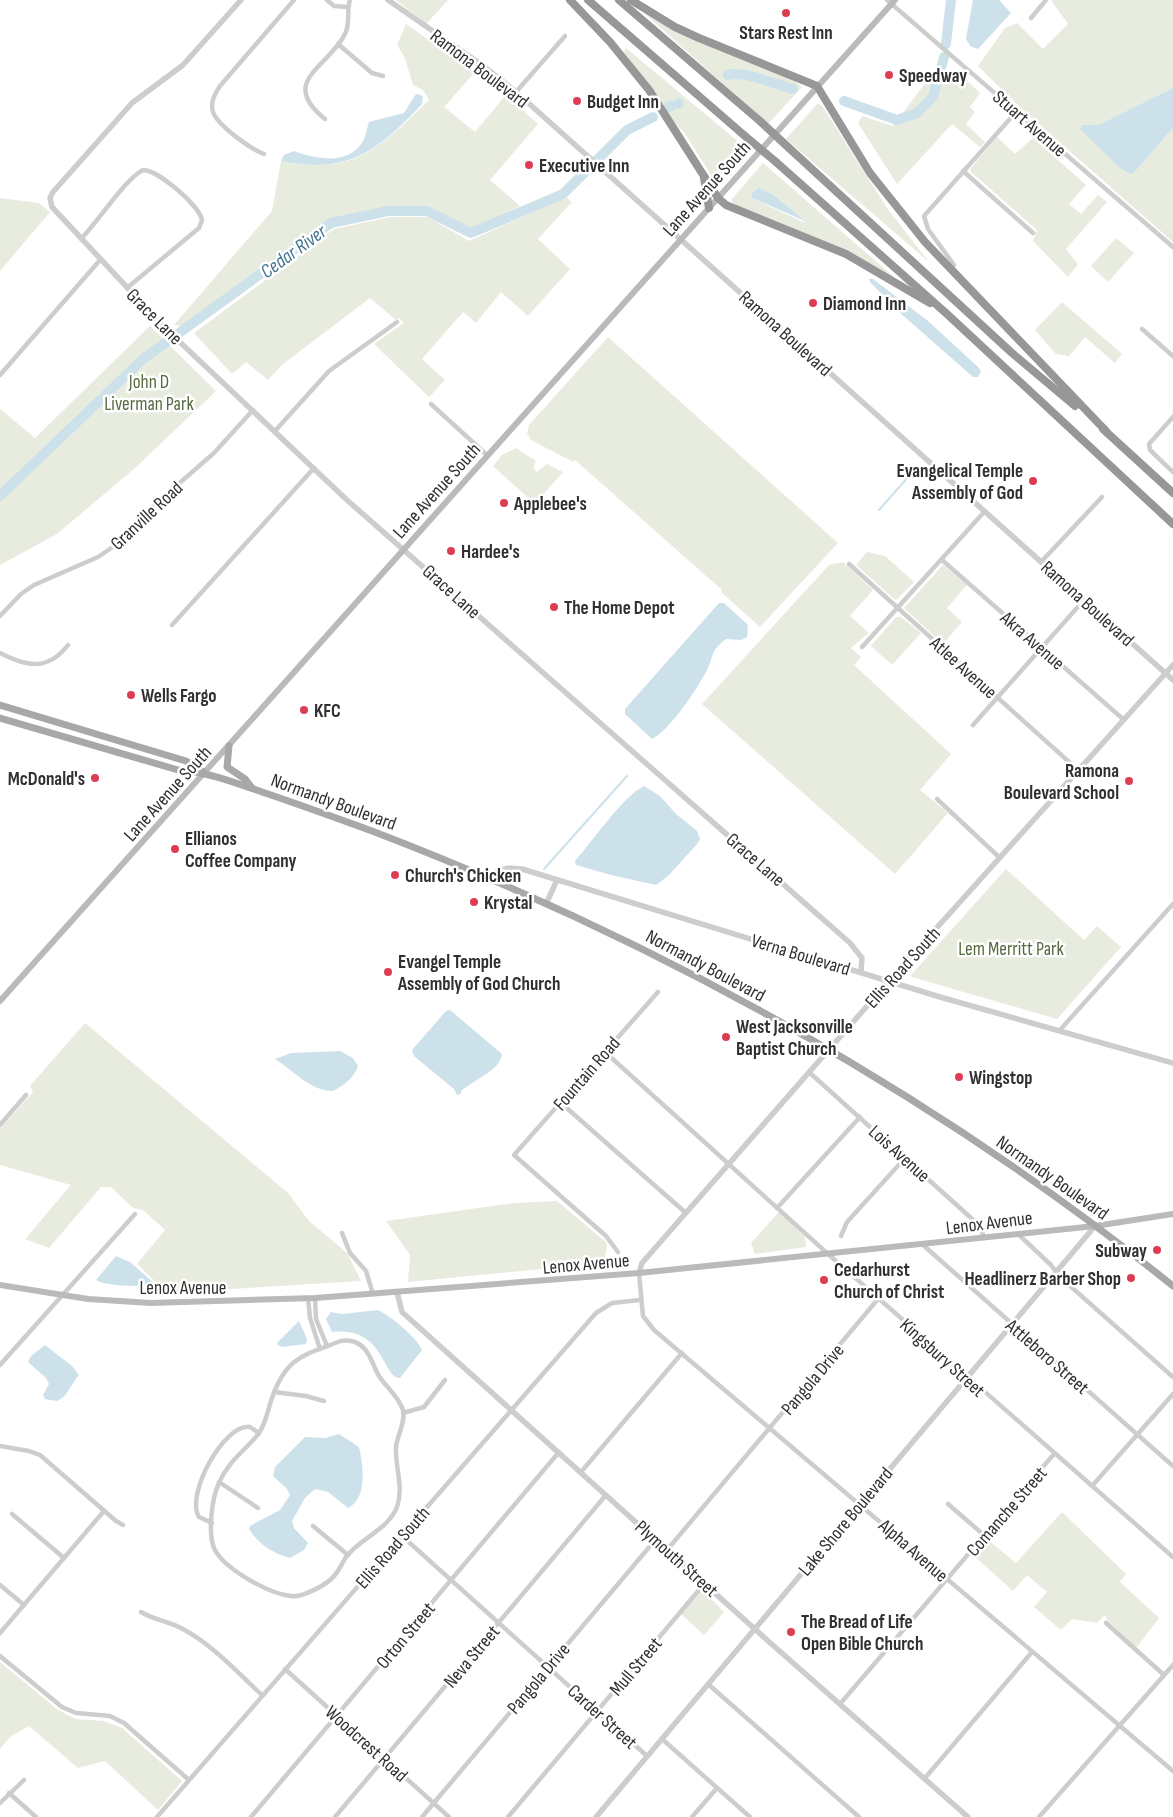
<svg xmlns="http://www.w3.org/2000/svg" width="1173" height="1817" font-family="'Sofia Sans Condensed',sans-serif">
<rect width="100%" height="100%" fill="#fff"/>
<!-- green -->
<g fill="#e7ecdf" fill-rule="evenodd">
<polygon points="396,0 448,0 426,24"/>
<polygon points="1051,0 1173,0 1173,88 1099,126 1083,125 1134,173 1173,128 1173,242 1024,111 978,66 1005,28 1017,23 1043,49 1068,24"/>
<polygon points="642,11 796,82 802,87 768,124"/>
<path d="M406,24L475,72L444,107L475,132L506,95L538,124L490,180L520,206L472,229L428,209L388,208L329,220L182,326L174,325L272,211L281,161C354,177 380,147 429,100L423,90L413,85L405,58L397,45Z"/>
<polygon points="626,48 747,149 716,183 684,132 669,118 624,52"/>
<polygon points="933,73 965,79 980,93 970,107 975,112 966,124 985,142 980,147 952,124 897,184 858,123 862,116 893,126"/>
<polygon points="818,103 823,107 887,208 929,262 786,139"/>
<polygon points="997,137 1015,154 1033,138 1086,185 1069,204 1081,214 1098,195 1107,202 1066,249 1078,264 1068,277 1033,241 1037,230 971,172 971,168"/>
<path d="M763,163L894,277L893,278L737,206L731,200ZM752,198L790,209L805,222H803Z"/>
<polygon points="566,197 572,202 538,239 570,269 528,316 501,292 476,323 463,312 422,359 445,380 429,397 374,344 404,323 399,318 396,320 370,298 283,364 268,380 246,362 232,374 194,333 334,229 391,217 428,217 469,241"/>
<polygon points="0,198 39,203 50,212 0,271"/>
<polygon points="1116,238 1134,253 1108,282 1091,266"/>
<polygon points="1062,302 1122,354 1115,363 1085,337 1069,356 1056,354 1035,330"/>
<polygon points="150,326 216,391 135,468 57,534 0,565 0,409 35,438"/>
<polygon points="608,337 838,543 760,627 721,592 722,590 575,460 573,462 531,440 527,433 529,425"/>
<polygon points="516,448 536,461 533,468 537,472 547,464 563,472 535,504 493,466 502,455"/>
<polygon points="867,552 885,556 914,582 896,600 893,598 856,565"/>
<polygon points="843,562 873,590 850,616 869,633 851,648 861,657 854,665 951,754 920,790 948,813 895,874 702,704 829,565"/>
<polygon points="943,565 967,585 947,608 962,622 943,644 904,608"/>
<polygon points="896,617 901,617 921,633 892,665 871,646"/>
<polygon points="1006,869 1084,940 1097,926 1121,947 1057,1019 912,977 911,975"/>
<polygon points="85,1023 288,1193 309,1221 347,1253 361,1281 167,1293 137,1264 165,1230 143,1210 133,1208 111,1187 101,1187 49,1248 25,1239 71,1185 0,1165 0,1129 33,1092 30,1086"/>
<polygon points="557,1201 607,1243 604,1263 408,1282 410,1255 386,1221 514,1203"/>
<polygon points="779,1212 805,1237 806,1247 755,1254 751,1243"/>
<polygon points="1062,1512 1126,1574 1120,1582 1159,1618 1136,1648 1108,1621 1105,1615 1097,1623 1072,1619 1061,1630 1034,1607 1047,1592 1027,1575 1013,1591 973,1555 986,1538 1016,1563"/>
<polygon points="702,1590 724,1612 704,1635 681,1614"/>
<polygon points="0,1662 58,1710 76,1719 104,1721 122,1728 182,1781 158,1810 105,1761 78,1768 29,1726 11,1736 0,1749"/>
</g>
<!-- water -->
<g fill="#cde1eb">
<polygon points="973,0 999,0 1011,13 978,49 970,46 966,39"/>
<polygon points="1173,88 1173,128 1134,173 1130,174 1119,167 1080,129 1082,125 1099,125"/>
<path d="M416,94L423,96L422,104C378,151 348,175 281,161L284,155L294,151C315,159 349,166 363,141C366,136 367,128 369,122L404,113Z"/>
<polygon points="759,188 772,194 805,221 752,198 752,193"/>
<polygon points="869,279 873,279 928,321 978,367 981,371 978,377 973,377 898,311 870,282"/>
<path d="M719,603H724L748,625L747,637L741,640L726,639C710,652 715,653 707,670C698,688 669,731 652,739L625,714V709Z"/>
<path d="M644,786L660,796L676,814L697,831L700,839L698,843L668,876L656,885L611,875L576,865L575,861C591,843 624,795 644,786Z"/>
<path d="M450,1010L502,1054C500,1071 473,1080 461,1091V1094L457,1095L454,1089L414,1056L412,1050L446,1011Z"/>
<path d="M340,1051L353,1058L358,1066C355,1077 343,1086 333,1091C310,1091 293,1070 275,1059L291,1053Z"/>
<path d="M116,1256L130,1262L154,1283C145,1288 105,1286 96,1280Z"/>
<path d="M378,1310C390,1316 417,1337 422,1350L400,1378C382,1378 385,1326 332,1332L326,1319L331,1312L342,1314Z"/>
<polygon points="299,1321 307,1339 306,1344 282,1347 278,1345 277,1343"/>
<path d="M45,1345L72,1366L79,1375C71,1383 68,1397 57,1401L45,1399L43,1395L49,1384L46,1378L28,1362L31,1356Z"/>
<path d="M339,1434L359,1447C363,1464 368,1499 348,1508L328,1492L315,1489L305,1498L292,1521L294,1528L308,1543L304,1550L290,1558C274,1554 258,1544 249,1529L250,1526L280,1510L290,1495L287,1489L273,1476L275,1467L305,1437L325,1438Z"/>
</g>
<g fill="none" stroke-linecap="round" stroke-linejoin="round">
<!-- stream -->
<g stroke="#cde1eb" stroke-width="2">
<polyline points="879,510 917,467"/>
<polyline points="544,869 627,776"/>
</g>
<!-- river -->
<g stroke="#cde1eb" stroke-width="10">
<polyline points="946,44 951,0"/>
<path d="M728,75C744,70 775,85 793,89"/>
<polyline points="844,101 897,120 917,113 933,97 944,57"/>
<polyline points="678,104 679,103"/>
<polyline points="669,107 671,106"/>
<polyline points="0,496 143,359 331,223 388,211 427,211 471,233 563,194 627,130 653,117"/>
</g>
<!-- minor -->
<g stroke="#cdcdcd" stroke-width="4.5">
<polyline points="327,0 334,6 348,7"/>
<polyline points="887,0 1173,247"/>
<polyline points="1031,18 1046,0"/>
<polyline points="338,44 372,73 383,76"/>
<polyline points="516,92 565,36"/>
<path d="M325,119C278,81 328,68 345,34C351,22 346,11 350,0"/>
<path d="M264,154C251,149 218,126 213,112C210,103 215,93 220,86L294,0"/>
<polyline points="963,171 1033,233"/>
<path d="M81,239C97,223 126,178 143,170C158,170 199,205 202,220L199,228L127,288"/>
<polyline points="954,265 928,229 924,216 1016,112"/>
<polyline points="1142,329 1173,356"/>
<polyline points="0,375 100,260"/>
<polyline points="431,404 488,456"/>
<polyline points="1173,417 1149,444 1150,450 1173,472"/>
<polyline points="275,431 329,371 397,322"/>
<polyline points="942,560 1124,720"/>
<polyline points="1041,562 1102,497"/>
<polyline points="849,564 1078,770"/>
<polyline points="0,616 21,594 34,585 98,557 120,542 160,500 214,453 253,410"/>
<polyline points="172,625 314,468"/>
<polyline points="862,647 985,511"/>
<path d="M0,653C27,667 48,671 68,645"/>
<polyline points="973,725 1084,600"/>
<polyline points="937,799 1000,858"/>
<polyline points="1059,1031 1173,904"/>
<polyline points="605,1052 828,1254 1173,1557"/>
<polyline points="810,1073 980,1226 984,1238"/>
<polyline points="561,1103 686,1213"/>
<polyline points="0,1125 26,1095"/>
<polyline points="777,1208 860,1117"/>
<polyline points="342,1233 350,1253 366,1271 373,1294"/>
<polyline points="1018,1234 1051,1265 1060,1277 1173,1377"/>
<polyline points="841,1236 847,1222 905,1158"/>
<polyline points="923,1245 1173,1466"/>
<polyline points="618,1252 606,1236 514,1155 658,992"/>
<polyline points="639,1273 643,1316 654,1330 1173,1771"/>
<polyline points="308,1298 310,1318 320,1349"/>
<polyline points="315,1298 316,1319 327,1346"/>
<path d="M341,1341C347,1340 354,1341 359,1344C370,1351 373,1366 379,1376C386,1387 399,1397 403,1410C406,1421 397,1436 396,1447C395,1468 404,1487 397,1507C388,1530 360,1538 346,1557C342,1563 339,1571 334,1576C327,1585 301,1598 291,1596C269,1594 225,1569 215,1550C207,1535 212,1497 219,1483C228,1461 245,1451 259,1433C266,1423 268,1409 272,1398C286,1357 304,1355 341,1341Z"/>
<polyline points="0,1365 135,1214"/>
<polyline points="274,1392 306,1396 324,1401"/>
<polyline points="403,1413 424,1407 445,1380"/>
<polyline points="0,1446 29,1451 40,1455 116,1521 123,1525"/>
<polyline points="581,1472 682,1353"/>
<polyline points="219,1482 258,1508"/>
<polyline points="1092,1486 1173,1394"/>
<polyline points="948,1504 985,1536"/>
<polyline points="12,1514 64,1558"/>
<path d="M212,1523L199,1517C185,1495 224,1423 250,1427L259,1433"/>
<polyline points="313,1526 348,1555"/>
<polyline points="402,1536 647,1756"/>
<polyline points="667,1550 878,1299"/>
<polyline points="0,1585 24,1605"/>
<path d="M141,1612C154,1620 168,1621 181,1628C212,1644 237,1672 262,1695"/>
<polyline points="1106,1623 1164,1675"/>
<polyline points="0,1633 104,1511"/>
<polyline points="0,1656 62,1707 76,1713 110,1716 124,1723 189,1780"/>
<polyline points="285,1669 449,1817"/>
<polyline points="708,1684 859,1817"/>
<polyline points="840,1704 1054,1454"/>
<polyline points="662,1739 750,1817"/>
<polyline points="925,1778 1032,1652"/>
<polyline points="9,1793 36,1817"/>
<polyline points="0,1803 24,1780"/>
<polyline points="157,1817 596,1313 612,1303 640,1300"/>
<polyline points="251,1817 559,1452"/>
<polyline points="335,1817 606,1495"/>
<polyline points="422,1817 656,1539"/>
<polyline points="508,1817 704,1584"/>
<polyline points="692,1817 717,1788"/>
<polyline points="1039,1817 1173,1665"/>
</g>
<!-- tertiary -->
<g stroke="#cdcdcd" stroke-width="5.5">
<polyline points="241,0 183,65 132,103 53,192 50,198 52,207 166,329 347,500 850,943 862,958 861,972"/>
<polyline points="388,0 482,65 516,92 1173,680"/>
<polyline points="493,880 497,871 509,868 522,869 940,997 1173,1063"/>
<polyline points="546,904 557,880"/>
<polyline points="639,1273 642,1263 889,981 1173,665"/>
<polyline points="397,1292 402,1312 767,1640 968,1817"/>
<polyline points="596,1817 1095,1226"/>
</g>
<!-- secondary -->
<g stroke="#bababa" stroke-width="6">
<polyline points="0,1001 895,0"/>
<polyline points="0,1285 88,1299 151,1303 315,1298 639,1273 1095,1226 1173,1214"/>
</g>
<!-- primary -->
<g stroke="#a8a8a8" stroke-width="7">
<polyline points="0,705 186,761 202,771"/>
<path d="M0,718L178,770C209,772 236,783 265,793C301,805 336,818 372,831C657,940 935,1094 1173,1286"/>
<polyline points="229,746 227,767 245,779 252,788"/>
</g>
<!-- motorway -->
<g stroke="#979797" stroke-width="8">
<polyline points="570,0 610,42 649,90 718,198 726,205 846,254 930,303"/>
<polyline points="588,0 745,136"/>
<polyline points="619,0 761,122"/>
<polyline points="631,0 675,27 699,38 817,86 870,173 925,242 1106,431"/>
<polyline points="789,148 1012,353 1075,406"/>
<polyline points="776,162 947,314 1173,524"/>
<polyline points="704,178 709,208"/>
<polyline points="1103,429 1173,493"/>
</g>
<!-- motorway-bridge -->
<g stroke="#979797" stroke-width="8">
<polyline points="761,122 789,148"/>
<polyline points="745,136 776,162"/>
</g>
</g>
<!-- markers -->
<g fill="#dd3d52" stroke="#fff" stroke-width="2">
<circle cx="786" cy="13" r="5"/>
<circle cx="889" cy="75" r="5"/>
<circle cx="577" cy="101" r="5"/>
<circle cx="529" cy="165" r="5"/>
<circle cx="813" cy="303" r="5"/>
<circle cx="1033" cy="481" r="5"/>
<circle cx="504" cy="503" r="5"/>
<circle cx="451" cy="551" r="5"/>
<circle cx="554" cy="607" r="5"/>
<circle cx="131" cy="695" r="5"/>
<circle cx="304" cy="710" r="5"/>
<circle cx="95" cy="778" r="5"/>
<circle cx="1129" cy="781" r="5"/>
<circle cx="175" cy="849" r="5"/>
<circle cx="395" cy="875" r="5"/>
<circle cx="474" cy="902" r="5"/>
<circle cx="388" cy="972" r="5"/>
<circle cx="726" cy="1037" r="5"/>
<circle cx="959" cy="1077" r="5"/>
<circle cx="1157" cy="1250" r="5"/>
<circle cx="1131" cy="1278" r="5"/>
<circle cx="824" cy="1280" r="5"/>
<circle cx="791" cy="1632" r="5"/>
</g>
<g text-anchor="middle" stroke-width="5" stroke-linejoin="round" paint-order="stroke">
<!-- poi labels -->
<g font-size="19" font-weight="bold" fill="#303030" stroke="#fff" text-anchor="start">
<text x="786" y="39" text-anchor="middle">Stars Rest Inn</text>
<text x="899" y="82">Speedway</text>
<text x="587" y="108">Budget Inn</text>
<text x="539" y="172">Executive Inn</text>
<text x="823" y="310">Diamond Inn</text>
<text x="1023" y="477" text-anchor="end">Evangelical Temple<tspan x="1023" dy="22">Assembly of God</tspan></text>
<text x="514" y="510">Applebee's</text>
<text x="461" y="558">Hardee's</text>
<text x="564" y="614">The Home Depot</text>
<text x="141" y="702">Wells Fargo</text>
<text x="314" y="717">KFC</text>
<text x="1119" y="777" text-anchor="end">Ramona<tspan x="1119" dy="22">Boulevard School</tspan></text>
<text x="85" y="785" text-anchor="end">McDonald's</text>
<text x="185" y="845">Ellianos<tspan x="185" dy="22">Coffee Company</tspan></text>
<text x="405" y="882">Church's Chicken</text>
<text x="484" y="909">Krystal</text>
<text x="398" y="968">Evangel Temple<tspan x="398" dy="22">Assembly of God Church</tspan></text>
<text x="736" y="1033">West Jacksonville<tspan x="736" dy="22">Baptist Church</tspan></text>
<text x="969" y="1084">Wingstop</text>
<text x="1147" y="1257" text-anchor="end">Subway</text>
<text x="834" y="1276">Cedarhurst<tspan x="834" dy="22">Church of Christ</tspan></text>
<text x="1121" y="1285" text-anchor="end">Headlinerz Barber Shop</text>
<text x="801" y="1628">The Bread of Life<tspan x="801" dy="22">Open Bible Church</tspan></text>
</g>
<!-- street labels -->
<g font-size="19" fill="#303030" stroke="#fff">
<text transform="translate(480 68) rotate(37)" y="7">Ramona Boulevard</text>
<text transform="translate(1030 123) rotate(41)" y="7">Stuart Avenue</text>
<text transform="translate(706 188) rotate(-48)" y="7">Lane Avenue South</text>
<text transform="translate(155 316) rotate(45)" y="7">Grace Lane</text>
<text transform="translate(786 333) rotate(42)" y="7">Ramona Boulevard</text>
<text transform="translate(436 490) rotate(-48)" y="7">Lane Avenue South</text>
<text transform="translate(146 515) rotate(-43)" y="7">Granville Road</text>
<text transform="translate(452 591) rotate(42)" y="7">Grace Lane</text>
<text transform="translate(1088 603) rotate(42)" y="7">Ramona Boulevard</text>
<text transform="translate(1033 640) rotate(41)" y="7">Akra Avenue</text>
<text transform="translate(964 667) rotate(42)" y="7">Atlee Avenue</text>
<text transform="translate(167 793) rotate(-48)" y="7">Lane Avenue South</text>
<text transform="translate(334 801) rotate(20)" y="7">Normandy Boulevard</text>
<text transform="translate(756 859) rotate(41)" y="7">Grace Lane</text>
<text transform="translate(801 954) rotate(17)" y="7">Verna Boulevard</text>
<text transform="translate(706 965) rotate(28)" y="7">Normandy Boulevard</text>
<text transform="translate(902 967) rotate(-48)" y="7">Ellis Road South</text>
<text transform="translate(586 1073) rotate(-49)" y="7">Fountain Road</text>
<text transform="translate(900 1153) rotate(42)" y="7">Lois Avenue</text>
<text transform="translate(1053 1177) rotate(35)" y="7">Normandy Boulevard</text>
<text transform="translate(989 1222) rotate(-7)" y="7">Lenox Avenue</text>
<text transform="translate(586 1263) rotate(-5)" y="7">Lenox Avenue</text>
<text x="183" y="1294">Lenox Avenue</text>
<text transform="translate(1048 1356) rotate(41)" y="7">Attleboro Street</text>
<text transform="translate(943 1357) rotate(42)" y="7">Kingsbury Street</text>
<text transform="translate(812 1379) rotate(-50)" y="7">Pangola Drive</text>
<text transform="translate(1006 1511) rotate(-49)" y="7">Comanche Street</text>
<text transform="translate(845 1521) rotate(-50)" y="7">Lake Shore Boulevard</text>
<text transform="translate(392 1547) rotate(-49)" y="7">Ellis Road South</text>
<text transform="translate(914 1550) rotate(41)" y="7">Alpha Avenue</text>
<text transform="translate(677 1558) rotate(42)" y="7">Plymouth Street</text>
<text transform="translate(405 1635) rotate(-50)" y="7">Orton Street</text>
<text transform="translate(471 1656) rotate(-50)" y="7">Neva Street</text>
<text transform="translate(635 1666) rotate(-50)" y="7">Mull Street</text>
<text transform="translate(538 1678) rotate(-50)" y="7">Pangola Drive</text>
<text transform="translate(603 1716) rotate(42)" y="7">Carder Street</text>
<text transform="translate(367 1743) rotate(42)" y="7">Woodcrest Road</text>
</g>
<!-- park labels -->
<g font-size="19" fill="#566a3f" stroke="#fff">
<text x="149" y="388">John D<tspan x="149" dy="22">Liverman Park</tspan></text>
<text x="1011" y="955">Lem Merritt Park</text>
</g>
<!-- water labels -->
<g font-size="20" font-style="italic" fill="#42758f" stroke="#fff">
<text transform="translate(293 251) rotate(-36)" y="7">Cedar River</text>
</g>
</g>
</svg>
